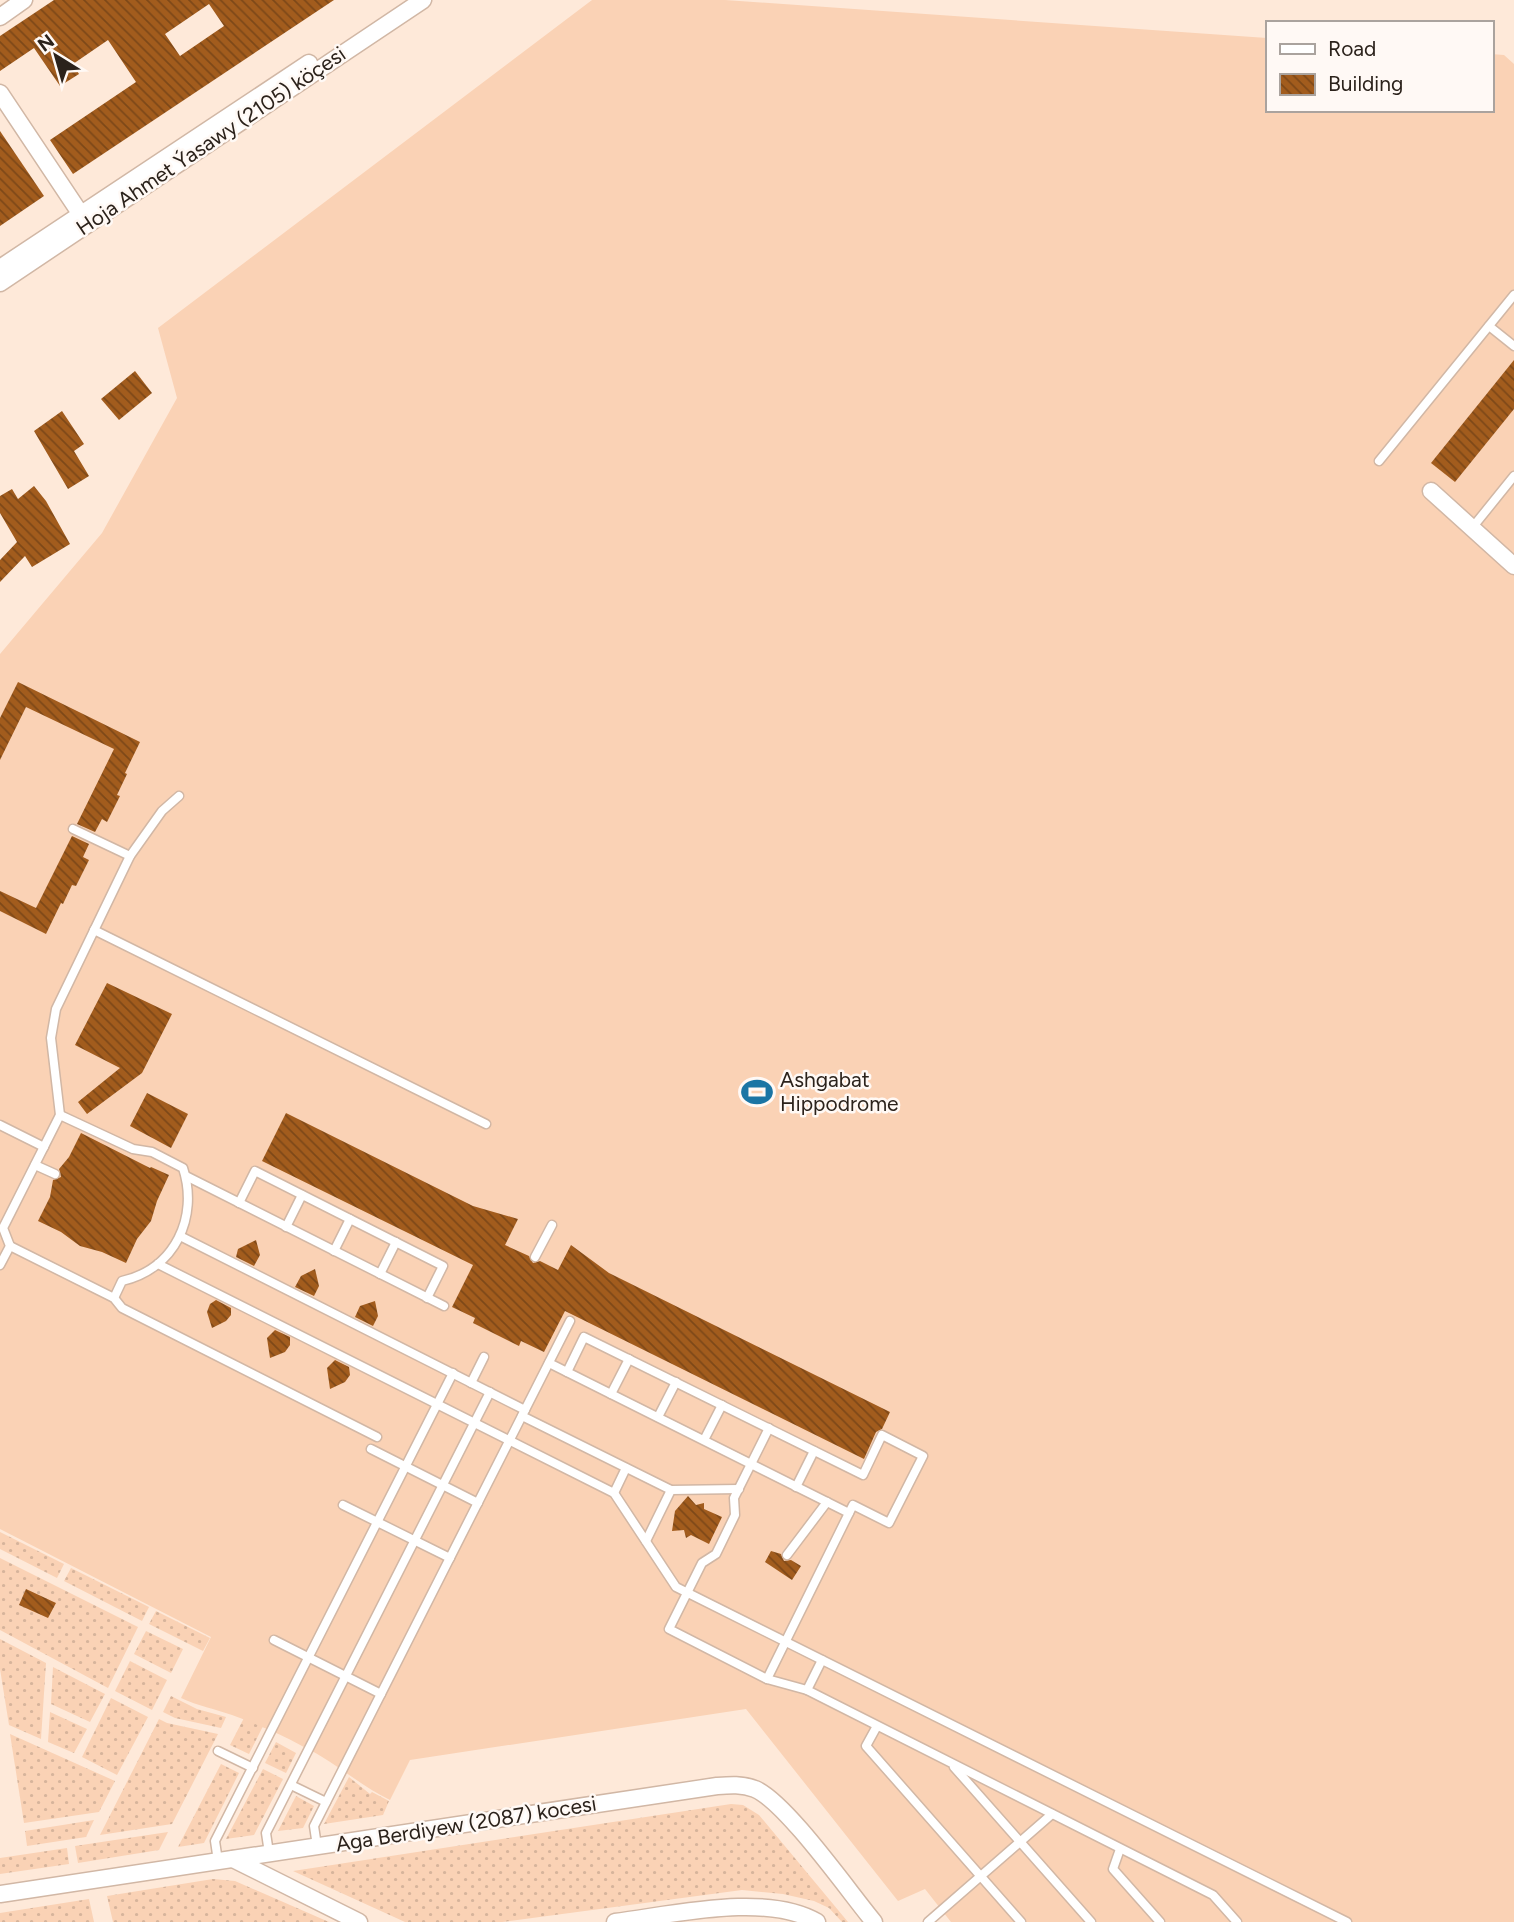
<svg xmlns="http://www.w3.org/2000/svg" width="1514" height="1922" font-family="Figtree,sans-serif">
<defs>
<pattern id="grass-dots" width="8" height="8" patternUnits="userSpaceOnUse" patternTransform="scale(1.75)"><rect width="8" height="8" fill="#fad2b5"/><path d="M2 2h.1M6 6h.1" fill="none" stroke="#d6b49b" stroke-width="1.8" stroke-linecap="round"/></pattern>
<pattern id="building-back-hatch" width="6" height="6" patternUnits="userSpaceOnUse" patternTransform="scale(1.75)"><rect width="6" height="6" fill="#a25c1d"/><path d="M-1 5l2 2M0 0l6 6M5-1l2 2" fill="none" stroke="#7d4818"/></pattern>
</defs>
<rect width="100%" height="100%" fill="#fee9d9"/>
<!-- grass -->
<g fill="url(#grass-dots)">
<polygon points="0,1532 64,1564 57,1578 0,1549"/>
<polygon points="0,1558 138,1627 108,1688 0,1630"/>
<polygon points="71,1568 149,1607 142,1621 64,1581"/>
<polygon points="156,1611 210,1638 203,1651 149,1624"/>
<polygon points="146,1631 183,1649 171,1673 134,1654"/>
<polygon points="0,1639 46,1663 41,1739 9,1725 0,1669"/>
<polygon points="277,1654 295,1663 249,1754 230,1745"/>
<polygon points="130,1661 167,1680 152,1710 115,1691"/>
<polygon points="53,1667 105,1694 90,1722 51,1704"/>
<polygon points="171,1696 197,1709 226,1717 221,1728 175,1718 163,1712"/>
<polygon points="111,1698 148,1717 117,1775 82,1757"/>
<polygon points="50,1712 87,1729 74,1753 48,1742"/>
<polygon points="159,1719 167,1723 218,1734 172,1824 100,1835"/>
<polygon points="10,1734 115,1781 99,1812 24,1823"/>
<polygon points="276,1742 296,1753 286,1773 265,1763"/>
<polygon points="221,1764 239,1773 204,1843 178,1847"/>
<polygon points="263,1769 283,1779 254,1835 226,1839"/>
<polygon points="349,1777 370,1794 372,1792 389,1801 383,1815 324,1824"/>
<polygon points="296,1796 314,1806 303,1828 278,1831"/>
<polygon points="731,1804 743,1805 759,1815 848,1922 842,1922 829,1908 814,1901 783,1894 742,1890 502,1922 405,1922 293,1871"/>
<polygon points="94,1820 86,1837 27,1846 25,1831"/>
<polygon points="168,1832 159,1850 78,1863 75,1846"/>
<polygon points="67,1848 69,1864 0,1874 0,1858"/>
<polygon points="213,1879 235,1881 329,1922 113,1922 107,1896"/>
<polygon points="89,1899 94,1922 0,1922 0,1913"/>
</g>
<!-- pitch -->
<path fill="#fad2b5" d="M592,0H725L1267,38V110H1491V54L1504,55L1514,64V1922H951L925,1889L898,1901L746,1709L410,1760L390,1800C359,1785 334,1761 302,1746C280,1734 256,1724 232,1715C215,1709 198,1706 181,1698L211,1637L0,1529V654L102,533L177,398L158,328Z"/>
<!-- building -->
<g fill="url(#building-back-hatch)" fill-rule="evenodd">
<path d="M54,0H334L73,174L50,140L136,82L108,40L73,64L79,74L60,86L34,48L0,71V36ZM209,4L224,26L180,56L165,34Z"/>
<polygon points="0,131 44,196 0,226"/>
<polygon points="1514,360 1514,409 1455,482 1431,463"/>
<polygon points="135,371 152,393 119,420 101,399"/>
<polygon points="62,411 84,444 74,451 89,476 68,489 34,431"/>
<polygon points="34,486 46,501 70,544 32,567 25,556 0,582 0,560 17,542 0,513 0,496 12,489 18,499"/>
<polygon points="18,682 140,742 125,773 127,774 117,795 120,796 107,822 102,819 95,832 77,824 114,749 26,707 0,760 0,718"/>
<polygon points="72,836 89,844 83,857 89,860 76,886 72,885 63,904 61,903 46,934 0,911 0,891 36,908"/>
<polygon points="107,983 172,1014 142,1073 87,1114 78,1102 120,1068 75,1045"/>
<polygon points="147,1093 188,1114 171,1148 130,1126"/>
<polygon points="286,1113 473,1206 518,1219 505,1245 529,1256 533,1263 540,1261 558,1270 571,1245 609,1273 890,1412 882,1429 876,1432 864,1459 565,1311 544,1352 521,1341 519,1346 473,1323 475,1318 452,1307 473,1265 262,1161"/>
<polygon points="81,1133 150,1168 151,1167 169,1175 157,1201 151,1221 137,1239 126,1263 102,1252 80,1246 61,1232 38,1221 50,1197 53,1180 61,1177 59,1169 69,1157"/>
<polygon points="256,1240 260,1255 254,1266 236,1257 238,1249"/>
<polygon points="315,1269 319,1286 314,1296 295,1287 301,1276"/>
<polygon points="216,1300 231,1308 231,1315 226,1321 212,1328 207,1312 210,1304"/>
<polygon points="375,1301 378,1316 373,1326 355,1317 360,1306"/>
<polygon points="275,1330 290,1337 290,1345 285,1352 270,1358 267,1338"/>
<polygon points="335,1360 349,1367 350,1375 345,1382 330,1389 327,1368"/>
<polygon points="688,1496 696,1505 704,1503 704,1509 722,1517 709,1544 691,1535 686,1538 684,1530 672,1531 675,1511"/>
<polygon points="771,1551 781,1554 784,1561 791,1560 801,1566 792,1580 765,1562"/>
<polygon points="26,1589 56,1603 48,1618 19,1605"/>
</g>
<g fill="none" stroke-linecap="round" stroke-linejoin="round">
<defs>
<g id="lane">
<polyline points="1489,326 1514,346"/>
<polyline points="1379,461 1514,295"/>
<polyline points="1472,528 1514,476"/>
<polyline points="73,829 130,856"/>
<polyline points="94,930 486,1124"/>
<path d="M60,1115L133,1149L152,1152L183,1168C199,1217 175,1269 122,1281L114,1298"/>
<polyline points="0,1125 44,1147"/>
<polyline points="35,1165 55,1174"/>
<polyline points="186,1176 444,1306"/>
<polyline points="239,1203 255,1171 443,1266 427,1298"/>
<polyline points="286,1227 302,1195"/>
<polyline points="180,1236 525,1410"/>
<polyline points="10,1246 114,1298 122,1308 377,1437"/>
<polyline points="334,1251 350,1219"/>
<polyline points="535,1257 552,1225"/>
<polyline points="158,1264 614,1493 676,1587 1347,1922"/>
<polyline points="0,1265 10,1246 3,1228 60,1115 51,1038 56,1009 130,856 162,811 179,796"/>
<polyline points="380,1274 396,1242"/>
<polyline points="549,1363 849,1513"/>
<polyline points="567,1372 584,1337 863,1475 882,1435 923,1456 889,1523 853,1505 767,1679"/>
<polyline points="471,1383 484,1357"/>
<polyline points="611,1394 629,1359"/>
<polyline points="522,1416 671,1490 739,1489"/>
<polyline points="658,1417 676,1382"/>
<polyline points="769,1428 734,1498 735,1515 716,1554 702,1563 669,1629 767,1679 807,1690 1213,1895 1237,1922"/>
<polyline points="704,1440 722,1405"/>
<polyline points="371,1449 478,1503"/>
<polyline points="796,1487 814,1451"/>
<polyline points="614,1493 626,1468"/>
<polyline points="343,1505 450,1558"/>
<polyline points="646,1541 671,1490"/>
<polyline points="787,1555 827,1502"/>
<polyline points="274,1640 381,1694"/>
<polyline points="807,1690 822,1660"/>
<polyline points="877,1726 866,1746 1021,1922"/>
<polyline points="218,1751 253,1768"/>
<polyline points="954,1767 1091,1922"/>
<polyline points="291,1785 326,1802"/>
<polyline points="317,1846 314,1826 570,1321"/>
<polyline points="1120,1849 1113,1869 1160,1922"/>
<polyline points="269,1853 266,1833 490,1392"/>
<polyline points="218,1861 215,1841 453,1373"/>
<polyline points="928,1922 1052,1814"/>
</g>
<g id="street">
<polyline points="0,17 24,0"/>
<polyline points="0,93 86,222"/>
<polyline points="0,268 309,63"/>
<polyline points="0,283 423,0"/>
<polyline points="1431,491 1514,566"/>
<polyline points="233,1859 359,1922"/>
<path d="M0,1894L717,1786C730,1785 742,1784 755,1789C786,1802 849,1892 874,1922"/>
<path d="M615,1922C672,1915 766,1892 817,1922"/>
</g>
</defs>
<!-- lane casing -->
<use href="#lane" stroke="#d1b7a5" stroke-width="11"/>
<!-- street casing -->
<use href="#street" stroke="#d1b7a5" stroke-width="19"/>
<!-- lane -->
<use href="#lane" stroke="#fff" stroke-width="8"/>
<!-- street -->
<use href="#street" stroke="#fff" stroke-width="16"/>
</g>
<!-- icons -->
<defs>
<symbol id="stadium-bare" viewBox="-9 -9 18 18"><path d="M0-5a6.5 5 0 1 0 0 10a6.5 5 0 1 0 0-10ZM-3.5-1.8h7v3.6h-7Z" fill="#1b75a4" stroke="#fff9f5" stroke-width="2.5" paint-order="stroke"/></symbol>
</defs>
<g fill-rule="evenodd">
<use href="#stadium-bare" x="735" y="1070" width="44" height="44"/>
</g>
<g text-anchor="middle" stroke-width="5" stroke-linejoin="round" paint-order="stroke">
<!-- street labels -->
<g font-size="21" fill="#2b221b" stroke="#fff9f5">
<text transform="translate(211 141) rotate(-34)" y="7">Hoja Ahmet Ýasawy (2105) köçesi</text>
<text transform="translate(466 1824) rotate(-9)" y="7">Aga Berdiyew (2087) kocesi</text>
</g>
<!-- poi labels -->
<g font-size="21" fill="#2b221b" stroke="#fff9f5" text-anchor="start">
<text x="780" y="1087">Ashgabat<tspan x="780" dy="24">Hippodrome</tspan></text>
</g>
</g>
<!-- legend -->
<rect x="1266" y="21" width="228" height="91" fill="#fff9f5" stroke="#aaa39e" stroke-width="2"/>
<rect x="1280" y="44" width="35" height="10" fill="#ffffff" stroke="#aaa39e" stroke-width="2"/>
<text x="1328" y="56" font-size="21" fill="#2b221b">Road</text>
<rect x="1280" y="74" width="35" height="21" fill="url(#building-back-hatch)" stroke="#aaa39e" stroke-width="2"/>
<text x="1328" y="91" font-size="21" fill="#2b221b">Building</text>
<!-- north arrow -->
<g transform="translate(56 56) rotate(323)" stroke="#fff9f5" stroke-width="5" paint-order="stroke">
<path d="M0-5L12 26L0 18L-12 26Z" fill="#2b221b"/>
<text y="-10" font-size="19" font-weight="bold" text-anchor="middle" fill="#2b221b">N</text>
</g>
</svg>
